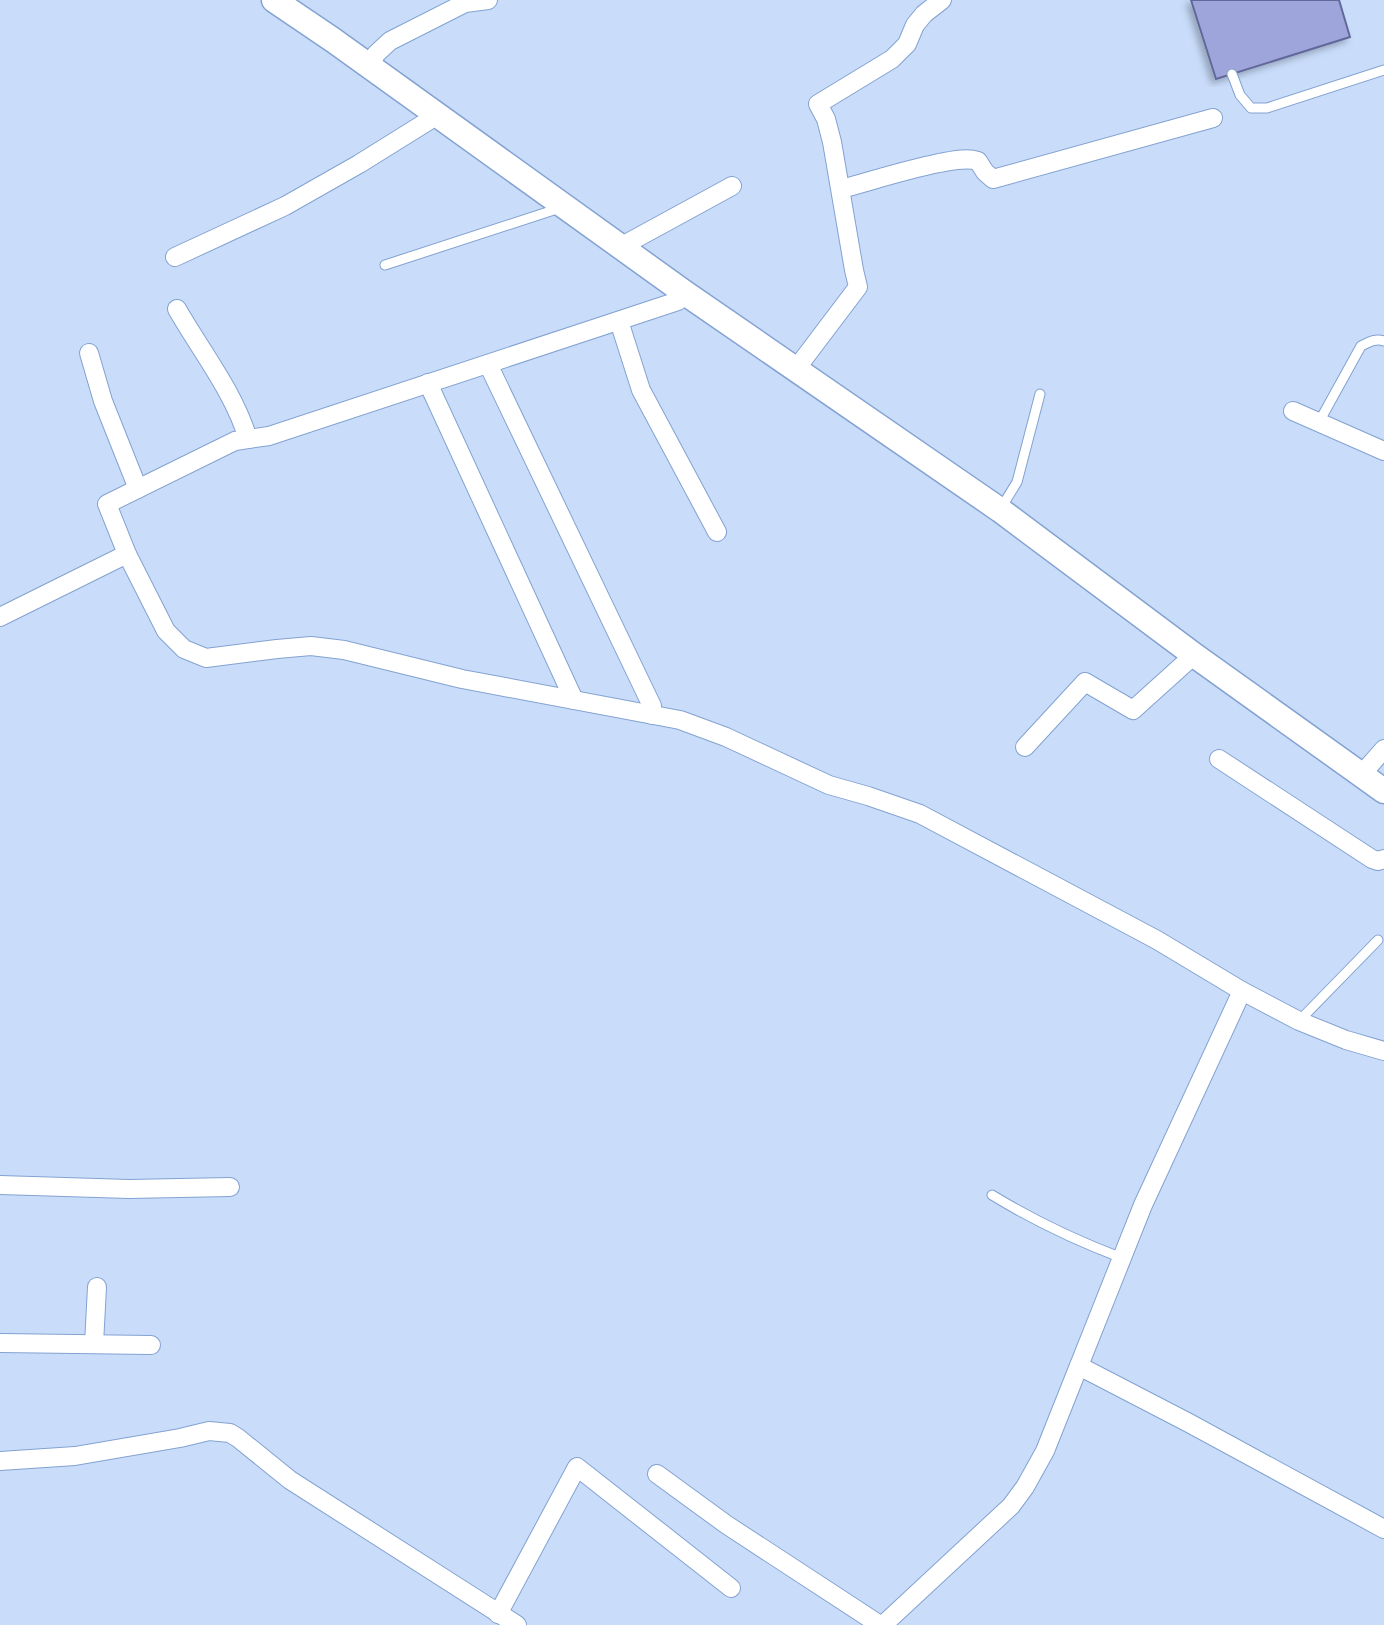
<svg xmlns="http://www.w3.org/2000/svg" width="1384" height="1625" font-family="'Open Sans',sans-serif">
<defs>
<filter id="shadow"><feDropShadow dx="-4" dy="4" stdDeviation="3.5" flood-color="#0004"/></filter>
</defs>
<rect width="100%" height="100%" fill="#c9ddfb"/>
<!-- building -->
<polygon fill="#9ea5da" stroke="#626899" stroke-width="2" filter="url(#shadow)" points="1191,0 1339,0 1350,37 1216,79"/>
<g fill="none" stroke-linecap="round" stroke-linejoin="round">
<defs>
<g id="lane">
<polyline points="1232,74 1240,95 1251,108 1267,108 1384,70"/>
<polyline points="385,265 560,208"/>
<path d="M1319,422L1361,346C1369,342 1376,338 1384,341"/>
<polyline points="1001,508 1017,482 1040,394"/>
<polyline points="1299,1021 1378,940"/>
<path d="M992,1195C1033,1220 1077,1241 1122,1258"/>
</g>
<g id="street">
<polyline points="370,66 376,54 390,41 465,3 488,0"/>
<path d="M841,189C874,180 905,170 939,163C951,161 966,157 978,161L985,172L993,179L1213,118"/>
<polyline points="622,246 732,186"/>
<polyline points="175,257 285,206 359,164 428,121 435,113"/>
<path d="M177,309C201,351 234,392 248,439"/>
<polyline points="619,321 641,390 717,532"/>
<polyline points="89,353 103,401 138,489"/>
<polyline points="488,364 652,706 652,715"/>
<polyline points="796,369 858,287 854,270 832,142 826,119 818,104 892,59 907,44 915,25 924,14 942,0"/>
<polyline points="428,383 574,700"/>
<polyline points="1293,411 1384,451"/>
<polyline points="127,554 107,504 235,441 269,436 678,301 685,293"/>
<polyline points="0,617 127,554 166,631 184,649 206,658 277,649 311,646 344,650 462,679 680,720 726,737 829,785 868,796 920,814 1157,940 1242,991 1299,1021 1346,1040 1384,1051"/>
<polyline points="1025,747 1085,682 1133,710 1194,655"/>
<polyline points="1219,759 1372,859 1378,861 1384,859"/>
<polyline points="1362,774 1384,749"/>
<polyline points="0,1185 129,1189 230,1187"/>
<polyline points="0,1343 151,1345"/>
<polyline points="94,1344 97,1287"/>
<polyline points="1079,1366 1189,1423 1384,1529"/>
<polyline points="0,1461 75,1456 180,1438 209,1431 230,1433 238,1438 290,1480 517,1625"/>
<polyline points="657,1474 727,1525 880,1625"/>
<polyline points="498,1614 577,1467 731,1588"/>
<polyline points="883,1625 1011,1506 1025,1487 1045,1451 1143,1205 1242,991"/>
</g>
<polyline id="secondary" points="274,0 333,40 685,293 1000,510 1194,655 1384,791"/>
</defs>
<!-- lane casing -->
<use href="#lane" stroke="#83a2d1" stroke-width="11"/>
<!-- street casing -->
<use href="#street" stroke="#83a2d1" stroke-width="20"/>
<!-- secondary casing -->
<use href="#secondary" stroke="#83a2d1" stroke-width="27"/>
<!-- lane -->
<use href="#lane" stroke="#fff" stroke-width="9"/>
<!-- street -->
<use href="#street" stroke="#fff" stroke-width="18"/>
<!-- secondary -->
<use href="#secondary" stroke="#fff" stroke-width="24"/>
</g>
</svg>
